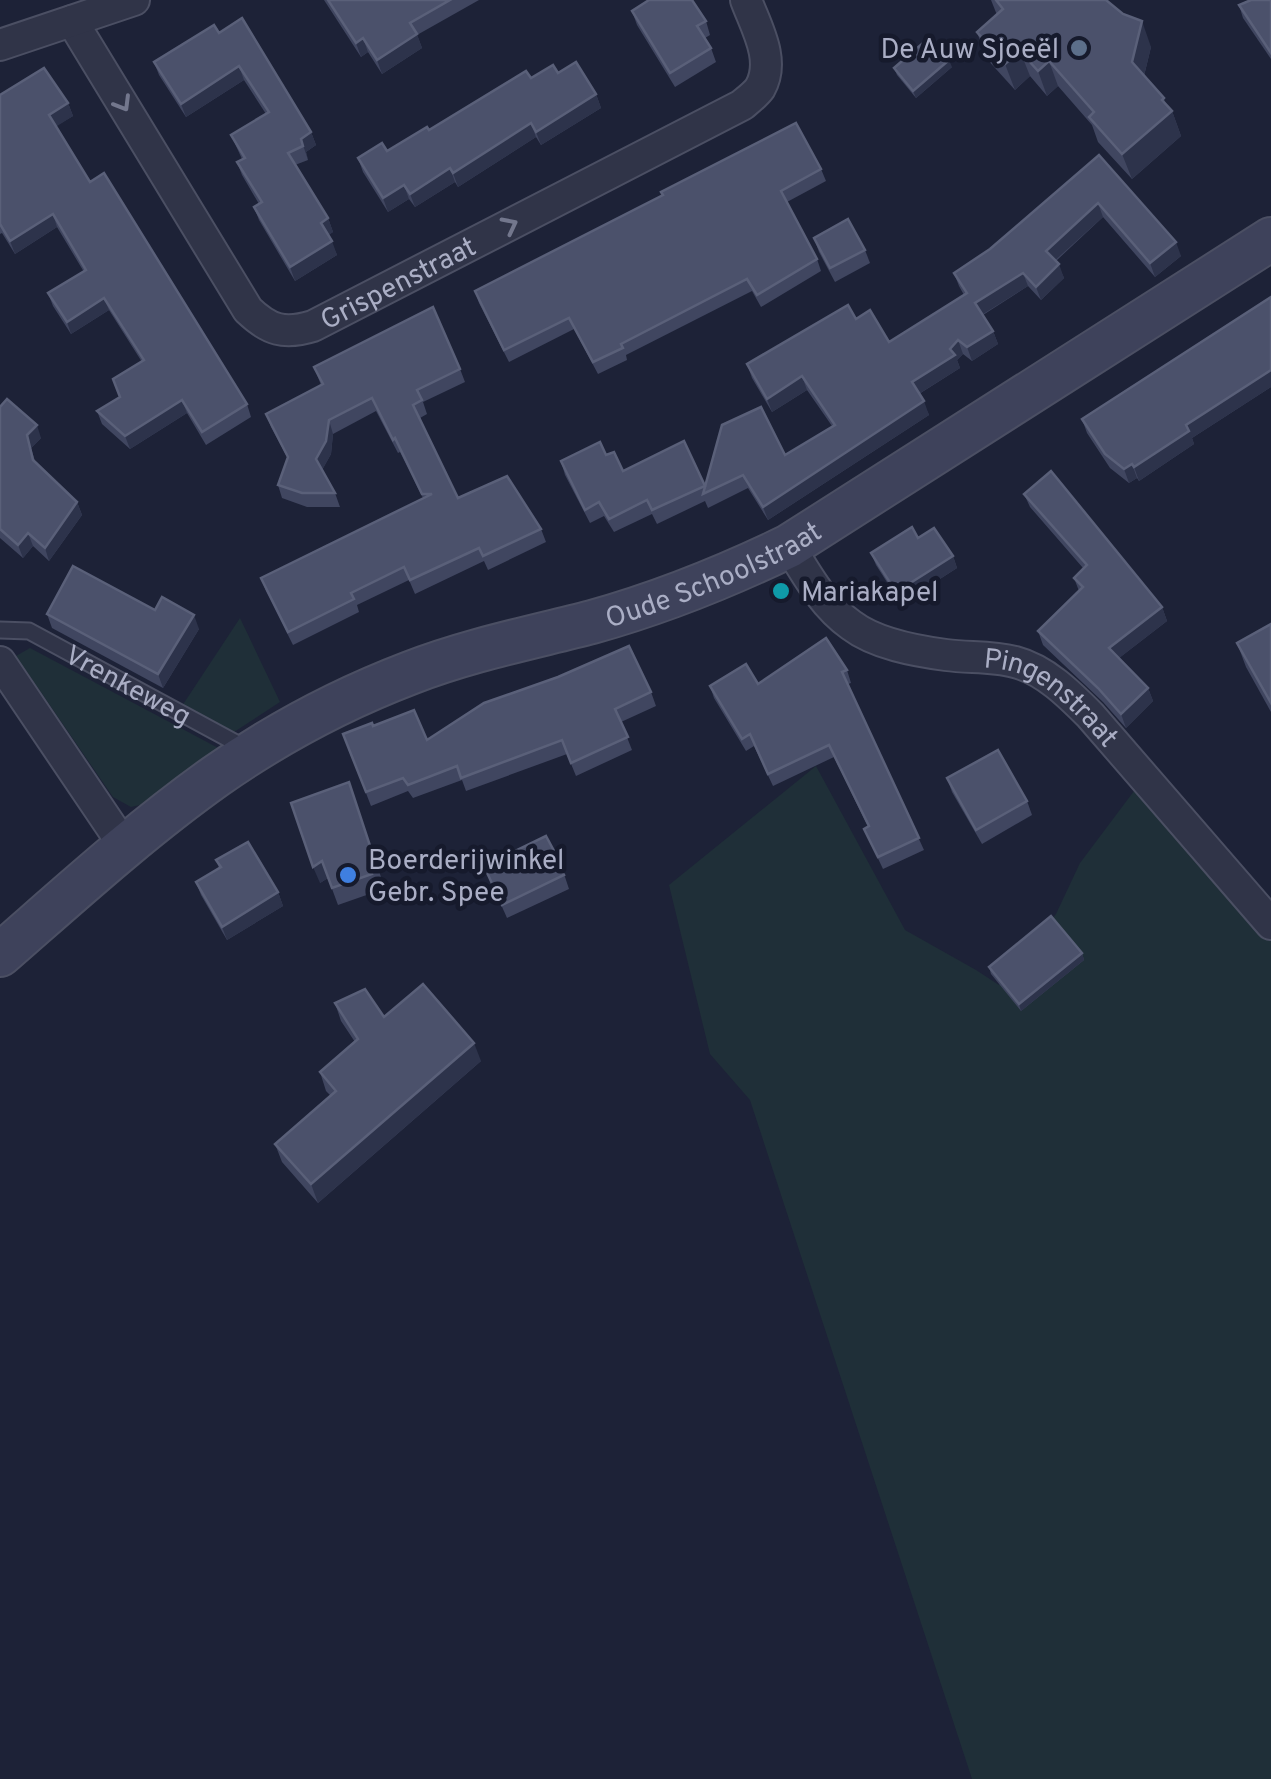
<svg xmlns="http://www.w3.org/2000/svg" width="1271" height="1779" font-family="Overpass,sans-serif">
<rect width="100%" height="100%" fill="#1d2237"/>
<!-- green -->
<g fill="#1f2f38">
<polygon points="240,618 280,702 231,734 180,709"/>
<polygon points="30,648 222,750 158,801 131,807 113,797 16,656"/>
<polygon points="816,766 905,930 976,970 999,985 1056,914 1080,863 1140,783 1271,931 1271,1779 972,1779 750,1100 710,1054 669,885"/>
</g>
<g fill="none" stroke-linecap="round" stroke-linejoin="round">
<defs>
<g id="lane">
<path id="s1" d="M0,630L29,631L249,750"/>
</g>
<g id="street">
<path id="s2" d="M72,21L248,310C269,330 284,335 313,326L742,105C748,100 756,94 760,88C776,60 756,27 746,0"/>
<polyline points="0,45 134,0"/>
<path id="s3" d="M789,546C807,575 823,605 851,625C876,644 915,651 946,655C969,658 993,656 1015,662C1045,670 1069,694 1090,715L1271,924"/>
<polyline points="0,662 125,847"/>
</g>
<g id="secondary">
<path id="s4" d="M0,955C70,894 140,830 216,776C276,734 342,699 410,673C469,650 530,638 592,622C660,603 725,577 789,546L1271,239"/>
</g>
</defs>
<!-- lane casing -->
<use href="#lane" stroke="#4b4f63" stroke-width="19"/>
<!-- street casing -->
<use href="#street" stroke="#4b4f63" stroke-width="34"/>
<!-- secondary casing -->
<use href="#secondary" stroke="#4b4f63" stroke-width="46"/>
<!-- lane -->
<use href="#lane" stroke="#303448" stroke-width="15"/>
<!-- street -->
<use href="#street" stroke="#303448" stroke-width="30"/>
<!-- secondary -->
<use href="#secondary" stroke="#3e425b" stroke-width="42"/>
</g>
<!-- wall -->
<g fill="#404660">
<polygon points="324,0 479,0 417,35 422,48 382,74 368,52 361,57"/>
<polygon points="991,0 1106,0 1151,47 1144,76 1172,111 1181,136 1132,179 1098,142 1092,125 1058,86 1047,96 1030,76 1015,90 986,58 977,32 997,15"/>
<polygon points="1271,0 1271,59 1243,18 1239,5"/>
<polygon points="632,11 706,21 710,35 705,38 711,48 716,62 675,87 637,25"/>
<polygon points="219,33 311,132 316,145 306,152 308,160 295,165 328,218 333,232 328,235 337,255 295,281 259,220 254,207 259,204 242,175 237,162 242,159 231,135 266,114 244,80 186,117 159,75 154,62"/>
<polygon points="952,67 916,98 897,75 894,68"/>
<polygon points="558,73 596,94 601,108 541,145 536,137 458,187 455,182 415,207 409,199 388,212 363,172 358,158 387,151 531,78"/>
<polygon points="0,95 68,103 73,116 56,126 90,182 247,404 251,417 206,445 187,413 130,449 102,424 97,411 120,397 142,362 109,310 71,334 53,306 48,293 84,272 57,227 15,254 2,233 0,234"/>
<polygon points="1099,155 1181,256 1155,277 1103,217 1056,261 1064,278 1041,300 1028,286 983,315 993,331 998,344 972,361 963,354 957,360 960,368 919,394 929,415 768,520 748,488 708,508 705,501 657,524 652,514 614,532 604,516 590,523 565,475 561,461 606,455 623,471 705,486 785,455 832,426 807,390 772,412 752,378 747,364 856,319 889,342 964,295 959,286 954,273 990,249"/>
<polygon points="821,169 826,181 787,202 817,259 821,271 761,307 752,291 626,355 627,360 598,374 574,329 509,362 479,303 475,291"/>
<polygon points="814,238 865,250 870,263 835,282 819,252"/>
<polygon points="1271,297 1271,387 1192,438 1194,444 1139,481 1137,478 1129,483 1110,468 1087,433 1082,419"/>
<polygon points="314,367 460,369 465,382 423,402 427,414 420,418 458,498 541,529 546,542 488,570 484,561 415,594 409,580 357,605 359,612 293,645 266,591 261,578 423,498 400,452 398,453 376,411 333,434 331,454 322,470 335,493 340,507 307,507 282,498 278,485 288,459 271,427 266,414 321,385"/>
<polygon points="0,407 41,438 31,448 35,461 77,502 82,515 49,561 33,546 23,558 0,538"/>
<polygon points="1024,494 1162,607 1167,621 1119,658 1148,688 1153,701 1126,728 1103,702 1043,645 1038,631 1079,591 1074,578 1083,568 1030,507"/>
<polygon points="918,538 953,556 957,568 901,604 876,565 871,553"/>
<polygon points="155,610 199,629 163,688 52,628 47,614"/>
<polygon points="1271,624 1271,712 1246,667 1237,643"/>
<polygon points="847,670 851,683 848,684 924,850 883,869 864,829 868,827 834,757 773,786 754,746 746,751 714,698 710,686 758,684"/>
<polygon points="651,692 656,706 621,722 632,750 576,776 567,754 466,791 462,780 413,798 408,791 371,806 343,734 373,726 427,740"/>
<polygon points="947,778 1027,801 1032,815 982,844 952,792"/>
<polygon points="349,782 381,877 374,880 378,891 338,905 328,878 320,883"/>
<polygon points="216,860 278,892 283,906 227,940 201,895 196,882 219,868"/>
<polygon points="560,862 569,889 507,918 484,866"/>
<polygon points="1082,953 1084,960 1021,1011 991,974 989,967"/>
<polygon points="335,1003 384,1017 481,1061 318,1203 282,1162 275,1144 331,1096 326,1091 320,1072 355,1042 341,1021"/>
</g>
<!-- shaded-wall -->
<g fill="#2d334b">
<polygon points="1142,21 1151,47 1141,88 1132,62"/>
<polygon points="417,34 422,48 382,74 377,60"/>
<polygon points="363,38 368,52 361,57 356,43"/>
<polygon points="1020,51 1030,76 1015,90 1005,64"/>
<polygon points="949,60 952,67 916,98 913,91"/>
<polygon points="1049,61 1058,86 1047,96 1038,71"/>
<polygon points="239,66 244,80 186,117 181,104"/>
<polygon points="596,94 601,108 541,145 536,132"/>
<polygon points="1164,98 1169,113 1172,111 1181,136 1132,179 1122,154"/>
<polygon points="68,103 73,116 54,128 49,115"/>
<polygon points="531,123 536,137 458,187 453,173"/>
<polygon points="311,132 316,145 306,152 308,160 301,139"/>
<polygon points="450,168 455,182 415,207 410,194"/>
<polygon points="404,185 409,199 388,212 383,198"/>
<polygon points="1098,203 1103,217 1051,264 1046,251"/>
<polygon points="53,214 57,227 15,254 10,241"/>
<polygon points="328,218 333,232 326,237 321,223"/>
<polygon points="332,241 337,255 295,281 290,267"/>
<polygon points="1176,242 1181,256 1155,277 1150,263"/>
<polygon points="1059,264 1064,278 1041,300 1036,287"/>
<polygon points="1023,273 1028,286 980,316 975,303"/>
<polygon points="104,298 109,310 71,334 67,322"/>
<polygon points="993,331 998,344 972,361 967,347"/>
<polygon points="958,340 963,354 957,360 960,368 917,395 912,382"/>
<polygon points="1271,370 1271,387 1192,438 1194,444 1139,481 1134,467 1186,425"/>
<polygon points="802,376 807,390 772,412 767,399"/>
<polygon points="182,400 187,413 130,449 125,436"/>
<polygon points="924,401 929,415 768,520 763,507"/>
<polygon points="329,420 333,434 331,454 321,472 316,459"/>
<polygon points="37,425 41,438 31,448 38,472 27,435"/>
<polygon points="1132,464 1137,478 1129,483 1124,469"/>
<polygon points="77,502 82,515 49,561 45,548"/>
<polygon points="28,533 33,546 23,558 18,545"/>
<polygon points="953,556 957,568 901,604 896,592"/>
<polygon points="1162,607 1167,621 1114,662 1109,648"/>
<polygon points="194,615 199,629 163,688 158,674"/>
<polygon points="1148,688 1153,701 1126,728 1121,714"/>
<polygon points="322,861 328,878 320,883 313,867"/>
<polygon points="278,892 283,906 227,940 222,927"/>
<polygon points="1082,953 1084,960 1021,1011 1019,1004"/>
<polygon points="474,1043 481,1061 318,1203 311,1184"/>
</g>
<!-- building -->
<g fill="#4b516b" stroke="#5a6079" stroke-width="2.5">
<polygon points="328,0 450,0 410,23 417,34 377,60 363,38 356,43"/>
<polygon points="649,0 692,0 706,21 697,26 711,48 670,73 632,11"/>
<polygon points="996,0 1106,0 1123,14 1142,21 1132,62 1164,98 1162,100 1172,111 1122,154 1089,117 1094,112 1049,61 1038,71 1020,51 1005,64 977,32 1003,9"/>
<polygon points="1251,0 1271,0 1271,53 1239,5"/>
<polygon points="242,18 311,132 301,139 303,146 288,153 328,218 321,223 332,241 290,267 254,207 262,202 237,162 245,158 231,135 269,112 239,66 181,104 154,62 214,25 219,33"/>
<polygon points="930,37 949,60 913,91 894,68"/>
<polygon points="576,62 596,94 536,132 531,123 453,173 450,168 410,194 404,185 383,198 358,158 382,143 387,151 427,127 429,130 526,71 531,78 553,65 558,73"/>
<polygon points="44,68 68,103 49,115 90,182 104,173 247,404 202,432 182,400 125,436 97,411 120,397 113,379 144,360 104,298 67,322 58,308 48,293 86,270 53,214 10,241 0,224 0,95"/>
<polygon points="796,123 821,169 781,191 817,259 757,295 747,279 621,344 623,348 593,362 569,318 504,350 475,291 663,195 661,192"/>
<polygon points="1099,155 1176,242 1150,263 1098,203 1046,251 1059,264 1036,287 1023,273 975,303 993,331 967,347 958,340 950,349 955,355 912,382 924,401 763,507 743,475 703,494 722,425 761,407 785,455 835,425 802,376 767,399 747,364 848,305 856,319 870,310 889,342 967,293 954,273 990,249"/>
<polygon points="848,219 865,250 830,268 814,238"/>
<polygon points="1271,297 1271,370 1186,425 1189,431 1134,467 1132,464 1124,469 1105,454 1082,419"/>
<polygon points="433,307 460,369 417,390 422,400 413,405 458,498 507,476 541,529 483,556 479,548 410,580 404,567 351,593 354,599 288,632 261,578 432,494 422,494 395,438 393,440 372,398 329,420 326,441 316,459 335,493 302,493 278,485 288,457 266,414 323,384 314,367"/>
<polygon points="7,399 37,425 27,435 33,460 77,502 45,548 28,533 18,545 0,529 0,407"/>
<polygon points="684,441 705,486 652,510 647,500 609,519 599,502 585,510 561,461 600,442 606,455 614,452 623,471"/>
<polygon points="1051,471 1162,607 1109,648 1148,688 1121,714 1098,688 1038,631 1083,587 1074,578 1087,565 1024,494"/>
<polygon points="912,527 918,538 934,528 953,556 896,592 871,553"/>
<polygon points="73,566 155,610 162,597 194,615 158,674 47,614"/>
<polygon points="1271,624 1271,703 1237,643"/>
<polygon points="826,638 847,670 842,672 919,838 878,857 864,829 869,826 829,745 768,774 750,734 742,739 710,686 746,664 758,684"/>
<polygon points="629,646 651,692 615,709 628,737 571,763 562,740 461,778 457,766 408,785 403,778 366,792 343,734 372,723 373,726 414,710 427,740 484,703 558,677"/>
<polygon points="998,750 1027,801 976,830 947,778"/>
<polygon points="349,782 375,861 368,863 372,874 332,888 322,861 313,867 291,803"/>
<polygon points="546,836 560,862 558,865 564,875 502,905 484,866"/>
<polygon points="248,842 278,892 222,927 196,882 221,867 216,860"/>
<polygon points="1051,916 1082,953 1019,1004 989,967"/>
<polygon points="423,984 474,1043 311,1184 275,1144 336,1091 320,1072 358,1039 335,1003 365,989 384,1017"/>
</g>
<!-- one-way arrows -->
<defs><path id="oneway-chevron" d="M-2-3.5L2.5 0L-2 3.5" fill="none" stroke-width="1.6" stroke-linecap="round" stroke-linejoin="round" transform="scale(2.5)"/></defs>
<g stroke="#73778d">
<use href="#oneway-chevron" transform="translate(123 104) rotate(59)"/>
<use href="#oneway-chevron" transform="translate(510 225) rotate(-27)"/>
</g>
<!-- markers -->
<circle fill="#5c6f8a" stroke="#161a2c" stroke-width="4" cx="1079" cy="48" r="10"/>
<circle fill="#0f9aa8" stroke="#161a2c" stroke-width="4" cx="781" cy="591" r="10"/>
<circle fill="#3f7fe0" stroke="#161a2c" stroke-width="4" cx="348" cy="875" r="10"/>
<g text-anchor="middle" stroke-width="9" stroke-linejoin="round" paint-order="stroke">
<!-- poi labels -->
<g font-size="28" fill="#aaaec5" stroke="#161a2c" text-anchor="start">
<text x="1059" y="58" text-anchor="end">De Auw Sjoeël</text>
<text x="801" y="601">Mariakapel</text>
<text x="368" y="869">Boerderijwinkel<tspan x="368" dy="32">Gebr. Spee</tspan></text>
</g>
<!-- street labels -->
<g font-size="28" fill="#aaaec5" stroke="#161a2c">
<text dy="10" stroke="none"><textPath href="#s2" startOffset="505">Grispenstraat</textPath></text>
<text dy="10" stroke="none"><textPath href="#s4" startOffset="820">Oude Schoolstraat</textPath></text>
<text dy="10" stroke="none"><textPath href="#s1" startOffset="142">Vrenkeweg</textPath></text>
<text dy="10" stroke="none"><textPath href="#s3" startOffset="320">Pingenstraat</textPath></text>
</g>
</g>
</svg>
